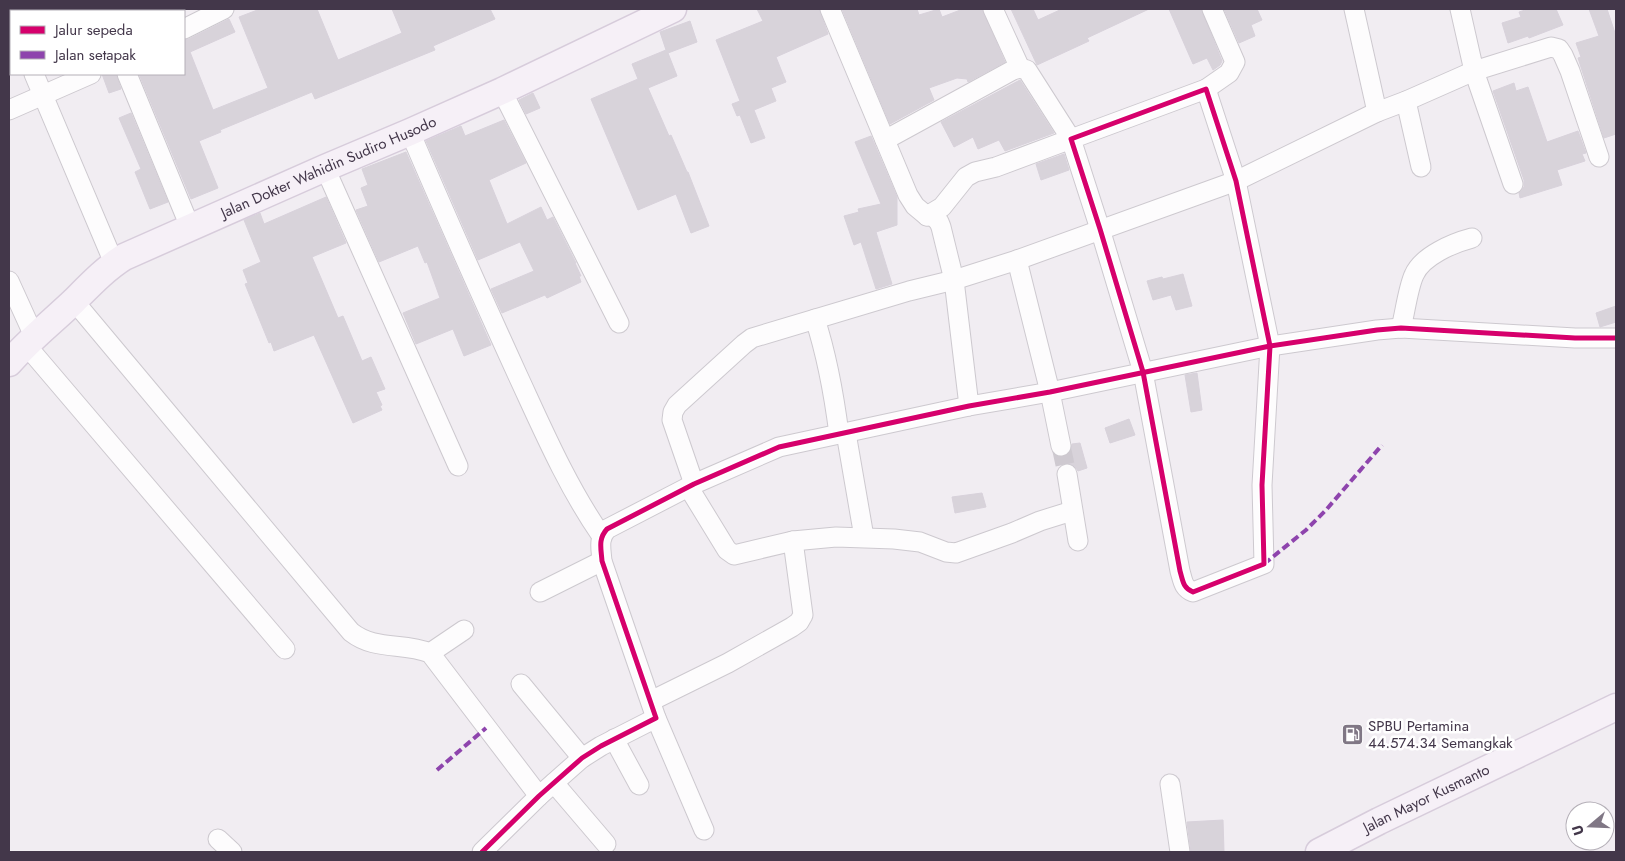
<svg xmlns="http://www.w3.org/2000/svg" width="1625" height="861" font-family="Jost,sans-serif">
<rect width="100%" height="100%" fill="#f1edf2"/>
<!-- building -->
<g fill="#d8d3da" stroke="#d8d2db">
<polygon points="260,9 317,9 338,60 402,33 392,9 490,9 495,19 433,46 435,50 315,99 312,92 220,130 221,132 199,141 218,188 191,199 139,74 184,74 184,40 189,39 229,19 235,32 190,52 213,110 268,88 239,17"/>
<polygon points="757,9 819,9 828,34 776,57 786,82 771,88 776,101 754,110 765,138 751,143 740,115 737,116 732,104 740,101 716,40 763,21"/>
<polygon points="842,9 917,9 919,15 939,9 942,17 963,9 982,9 1005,62 968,82 967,79 957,78 929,88 934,100 890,124"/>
<polygon points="1011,9 1033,9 1038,20 1062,9 1149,9 1087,38 1089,41 1037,65"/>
<polygon points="1169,9 1201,9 1222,61 1220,65 1213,70 1207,58 1193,64"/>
<polygon points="1224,9 1257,9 1262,20 1251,25 1255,36 1239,43"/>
<polygon points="1528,9 1556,9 1563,25 1529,38 1528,36 1508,43 1502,23 1521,17 1519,12"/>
<polygon points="1589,9 1607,9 1616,36 1616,134 1604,138 1578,58 1581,57 1576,43 1599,36"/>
<polygon points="690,21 697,42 668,53 677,76 648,88 669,136 671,135 687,172 688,172 709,226 691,233 676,194 638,210 591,99 638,79 632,64 666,50 660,32"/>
<polygon points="102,74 116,74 121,89 109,93"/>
<polygon points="1020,80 1054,133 1005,151 999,140 978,149 973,137 954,147 941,122"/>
<polygon points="1514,83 1516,91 1528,87 1547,142 1578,131 1586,153 1582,154 1585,161 1557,170 1562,185 1520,198 1519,193 1524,187 1524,180 1493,91"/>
<polygon points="533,93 540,108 526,114 519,100"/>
<polygon points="131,113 168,202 150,209 135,172 141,169 119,118"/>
<polygon points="504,120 526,163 489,180 507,224 541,207 547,220 553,217 576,263 575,263 581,276 579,276 581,282 547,298 545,295 502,313 491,289 534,271 520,242 478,260 426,141 461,126 465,136"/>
<polygon points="871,136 897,197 897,225 876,232 892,284 876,289 861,242 854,245 844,216 859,212 858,209 881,204 855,142"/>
<polygon points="406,152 491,345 464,356 453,329 416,344 403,313 440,298 427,262 425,263 418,246 379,262 356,210 368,206 361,188 368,185 362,169"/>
<polygon points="1064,154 1069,170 1041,180 1036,164"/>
<polygon points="326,197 346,243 312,257 338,318 343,316 362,361 371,357 385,389 376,392 382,405 380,406 382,410 353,423 314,335 274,351 271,342 269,343 245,284 248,283 243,270 261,262 244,220 260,213 264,224"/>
<polygon points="1183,274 1192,306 1176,310 1171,295 1153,300 1147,281 1162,277 1163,279"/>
<polygon points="1616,306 1616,322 1600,327 1596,313"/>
<polygon points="1197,373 1202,410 1191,412 1185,375"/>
<polygon points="1129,419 1135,435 1110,443 1105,428"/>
<polygon points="1080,443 1087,468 1078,471 1075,467 1071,464 1066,463 1062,464 1059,457 1068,455 1071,450 1072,444"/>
<polygon points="982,493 986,507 955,513 952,497"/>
<polygon points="1223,820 1224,852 1191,852 1187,822"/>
</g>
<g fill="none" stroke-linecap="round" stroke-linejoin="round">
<!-- minor-tunnel -->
<polyline stroke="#cec9d0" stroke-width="19" stroke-dasharray="19 9" stroke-linecap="butt" points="1061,446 1067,474"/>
<defs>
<g id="minor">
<polyline points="101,9 102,11"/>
<polyline points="830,9 908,195 915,206 927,216 932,215 939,222 941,227 954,280 969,406"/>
<polyline points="993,9 1020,68"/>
<polyline points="1354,9 1377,112"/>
<polyline points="9,16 11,21"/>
<polyline points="184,29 224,9"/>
<polyline points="34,74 114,263"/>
<polyline points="127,74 190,227"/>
<path d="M1206,89L1236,181L1270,346L1262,485L1264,564L1193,592C1183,588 1183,581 1180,571L1143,372L1100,229L1071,139Z"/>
<polyline points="1206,89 1229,73 1235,62 1212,9"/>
<polyline points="502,91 619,323"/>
<polyline points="1406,101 1421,167"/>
<polyline points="9,110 91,74"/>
<path d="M410,132C445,214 481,295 518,376C543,430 567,486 601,535"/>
<polyline points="885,140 1013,70 1020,68 1027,70 1071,139 996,167 975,172 966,177 942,207 927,216"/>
<polyline points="325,168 458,466"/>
<polyline points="1513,184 1474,71 1551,47 1559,49 1563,55 1570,71 1599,157"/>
<polyline points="1017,260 1050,392 1061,446"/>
<polyline points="9,281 34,336"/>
<path d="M74,301L351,632C375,651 403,642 430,653L539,796"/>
<path d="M815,319C827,356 834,395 839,434"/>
<path d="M1401,328C1405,313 1408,288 1414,275C1422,256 1453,243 1472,238"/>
<polyline points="26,345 285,649"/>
<polyline points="846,433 864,537"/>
<polyline points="1067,474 1078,541"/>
<polyline points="694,484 672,420 673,412 677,405 744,344 752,338 909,291 954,280 1017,260 1236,181 1377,112 1406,101 1474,71 1460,9"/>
<polyline points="689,488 727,550 734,555 793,541 836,537 894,539 920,542 946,552 956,553 1012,533 1040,521 1072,511"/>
<polyline points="540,592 602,561"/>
<polyline points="430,653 464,630"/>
<polyline points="521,684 582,758"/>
<polyline points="651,701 728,663 792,627 799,622 803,615 793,541"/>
<polyline points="656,718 704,830"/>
<polyline points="614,739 639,785"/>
<polyline points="554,783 606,844"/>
<polyline points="1170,784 1180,852"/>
<polyline points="218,839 232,852"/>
<path d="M482,852L539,796L582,758L601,746L656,718L602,561C601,548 598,539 607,529L694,484L779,447L969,406L1050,392L1270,346L1377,330L1401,328L1575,338H1616"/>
</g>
<g id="secondary">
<path id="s1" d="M9,363C29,340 52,322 74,301C90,285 105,269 124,257L325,168L410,132L502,91L673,9"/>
<path id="s2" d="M1319,852L1379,821L1616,707"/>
</g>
</defs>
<!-- minor casing -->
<use href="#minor" stroke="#cdc9cf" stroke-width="21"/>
<!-- secondary casing -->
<use href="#secondary" stroke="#d7ccdb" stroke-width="29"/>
<!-- minor -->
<use href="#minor" stroke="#fdfcfd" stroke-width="19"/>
<!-- secondary -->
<use href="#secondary" stroke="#f6f0f7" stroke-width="26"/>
<!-- quiet -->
<g stroke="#8e44ad" stroke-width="4" stroke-dasharray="8 4" stroke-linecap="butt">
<polyline points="1264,564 1306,530 1326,510 1382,445"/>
<polyline points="437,770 486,728"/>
</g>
<defs>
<g id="cycleway">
<path d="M1206,89L1236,181L1270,346L1262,485L1264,564L1193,592C1183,588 1183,581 1180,571L1143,372L1100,229L1071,139Z"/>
<path d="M482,852L539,796L582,758L601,746L656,718L602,561C601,548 598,539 607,529L694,484L779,447L969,406L1050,392L1270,346L1377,330L1401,328L1575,338H1616"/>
</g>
</defs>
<!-- cycleway casing -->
<use href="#cycleway" stroke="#fff" stroke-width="8"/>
<!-- cycleway -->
<use href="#cycleway" stroke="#d6006c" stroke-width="5"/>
</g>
<!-- icons -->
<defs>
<symbol id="fuel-square" viewBox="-11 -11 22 22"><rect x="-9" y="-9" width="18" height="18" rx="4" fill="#807785" stroke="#fff"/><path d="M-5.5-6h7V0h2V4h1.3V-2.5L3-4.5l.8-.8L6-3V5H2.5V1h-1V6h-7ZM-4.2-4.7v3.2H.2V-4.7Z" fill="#fff"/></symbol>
</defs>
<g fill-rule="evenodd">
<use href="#fuel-square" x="1340" y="722" width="25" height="25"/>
</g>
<g text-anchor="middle" stroke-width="5" stroke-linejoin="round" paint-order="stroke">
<!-- street labels -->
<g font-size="15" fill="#43374a" stroke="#fff">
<text dy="5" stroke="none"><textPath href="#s1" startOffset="380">Jalan Dokter Wahidin Sudiro Husodo</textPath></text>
<text dy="5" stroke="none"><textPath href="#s2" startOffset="120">Jalan Mayor Kusmanto</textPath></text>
</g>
<!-- poi labels -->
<g font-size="15" fill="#43374a" stroke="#fff" text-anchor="start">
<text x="1368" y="731">SPBU Pertamina<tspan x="1368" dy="17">44.574.34 Semangkak</tspan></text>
</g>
</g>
<!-- border -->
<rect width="1625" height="861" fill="none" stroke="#43374a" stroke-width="20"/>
<!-- legend -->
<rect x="10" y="10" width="175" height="65" fill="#ffffff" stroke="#b4afb7"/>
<rect x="20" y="26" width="25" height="8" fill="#d6006c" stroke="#b4afb7"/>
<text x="55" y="35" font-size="15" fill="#43374a">Jalur sepeda</text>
<rect x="20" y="51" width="25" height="8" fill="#8e44ad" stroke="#b4afb7"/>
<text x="55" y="60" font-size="15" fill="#43374a">Jalan setapak</text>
<!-- north arrow -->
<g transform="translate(1590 826) rotate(251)"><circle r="24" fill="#ffffff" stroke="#b4afb7"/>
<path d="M0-4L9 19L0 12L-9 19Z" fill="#807785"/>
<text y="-8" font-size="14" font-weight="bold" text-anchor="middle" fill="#43374a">U</text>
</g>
</svg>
